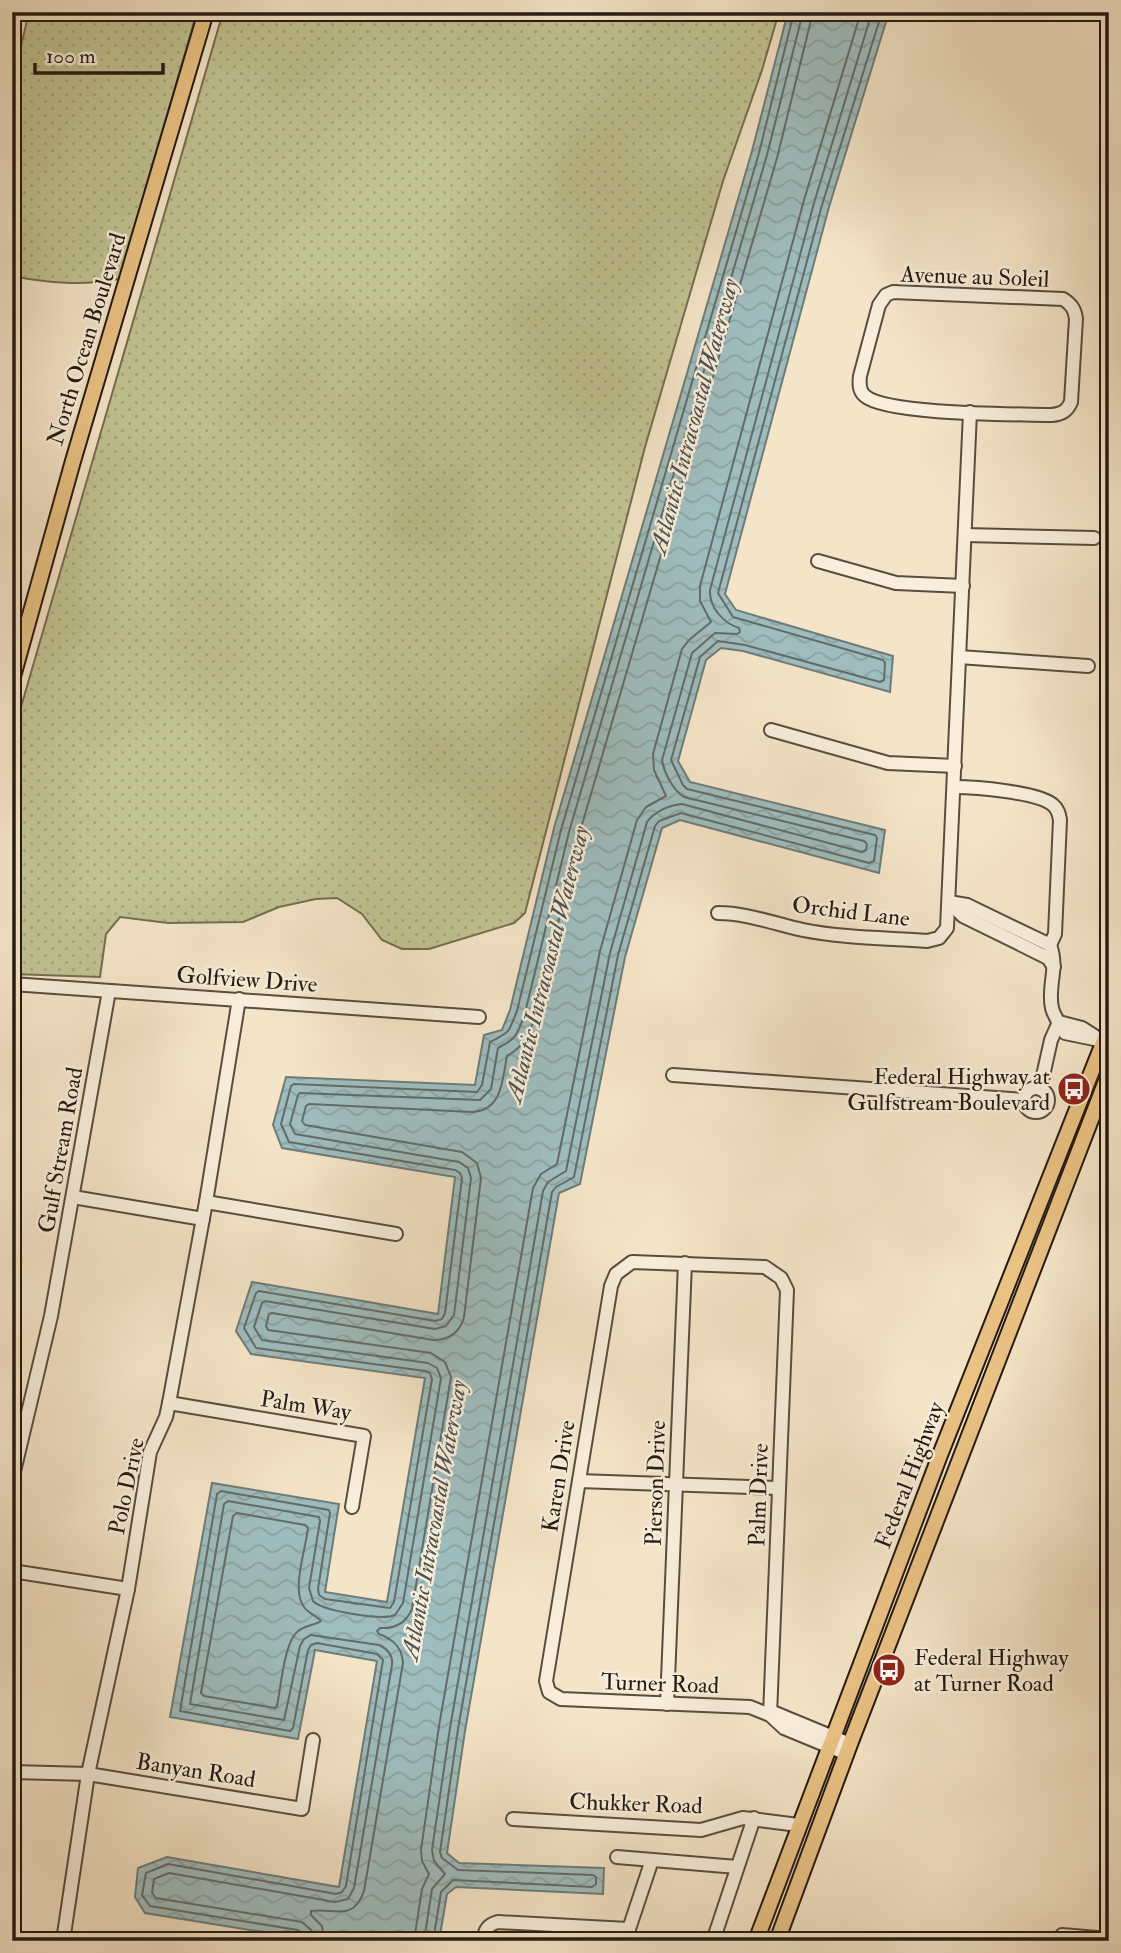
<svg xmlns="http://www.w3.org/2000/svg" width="1121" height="1953" font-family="'IM FELL Double Pica',serif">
<defs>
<pattern id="grass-dots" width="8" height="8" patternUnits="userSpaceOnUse" patternTransform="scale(1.75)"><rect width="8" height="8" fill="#c1c392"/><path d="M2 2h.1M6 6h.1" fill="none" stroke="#a6a77d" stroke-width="1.8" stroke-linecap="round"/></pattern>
<pattern id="water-waves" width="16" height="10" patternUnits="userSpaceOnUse" patternTransform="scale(1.75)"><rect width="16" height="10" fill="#9fbdbe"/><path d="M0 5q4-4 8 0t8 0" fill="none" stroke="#89a2a2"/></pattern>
</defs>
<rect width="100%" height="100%" fill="#f5e5c8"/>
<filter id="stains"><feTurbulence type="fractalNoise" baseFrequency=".00286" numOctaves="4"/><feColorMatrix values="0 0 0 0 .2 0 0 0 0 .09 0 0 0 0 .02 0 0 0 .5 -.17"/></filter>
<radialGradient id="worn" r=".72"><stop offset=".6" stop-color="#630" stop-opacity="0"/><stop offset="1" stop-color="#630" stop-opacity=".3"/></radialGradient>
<!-- grass -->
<g fill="url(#grass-dots)" stroke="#736e52" stroke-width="2">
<path d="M29,12H197L119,279C82,286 48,283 12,276V84Z"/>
<polygon points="223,12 779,12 762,70 723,181 645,447 525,913 514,923 429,949 402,949 382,940 362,914 337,898 316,899 279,907 243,922 168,923 120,917 106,934 100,977 12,974 12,738"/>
</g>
<!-- water -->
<polygon fill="url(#water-waves)" stroke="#6e7c79" stroke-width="2" points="788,12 889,12 829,207 725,594 736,610 893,656 890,692 743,651 721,648 706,660 678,761 690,782 885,830 879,873 680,820 662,828 625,957 580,1184 559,1193 465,1731 447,1853 459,1863 604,1868 603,1894 456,1887 447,1894 439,1941 318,1941 145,1913 135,1897 138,1868 167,1857 339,1887 377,1661 315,1650 298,1739 170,1717 212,1483 339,1504 325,1592 387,1602 425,1378 251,1354 236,1331 252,1282 438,1314 455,1177 282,1148 273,1125 286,1077 475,1085 484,1035 502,1030 510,1010 554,828 752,151"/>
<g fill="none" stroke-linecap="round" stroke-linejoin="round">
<!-- shore -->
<g stroke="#626c68" stroke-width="2">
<path d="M237,1513L305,1525L308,1528C306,1548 291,1590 304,1607C309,1614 317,1616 321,1621C314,1626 304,1625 297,1632C284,1644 281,1687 277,1706L275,1708L204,1696L201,1693L233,1516Z"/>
<path d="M305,1941L304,1934L298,1930L150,1906L142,1895L146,1873L168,1864L336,1894L342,1892L346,1886L383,1660L377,1654L317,1643L311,1645L308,1650L293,1728L290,1731L180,1711L217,1494L221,1491L329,1510L330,1513L318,1589L319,1595L325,1599L390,1608L394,1602L432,1379L430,1373L425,1371L256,1348L244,1328L256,1293L259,1291L435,1321L442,1319L445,1313L462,1178L460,1173L455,1170L289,1142L281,1124L291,1086L294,1084L477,1092L482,1085L490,1042C511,1031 507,1035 517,1011L561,830L759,153L794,12"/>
<path d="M314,1941L311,1930L302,1922L156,1898L152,1893L154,1879L169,1873L335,1902L348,1899L354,1888L392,1665C393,1655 388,1649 379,1645L311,1635L304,1639L300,1646L284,1720L190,1704L224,1504L228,1501L319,1517L320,1521L309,1588L313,1601C323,1611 382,1621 395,1615L403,1603L441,1378L437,1368L428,1363L262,1340L254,1327L262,1303L265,1301L435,1329L446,1326L454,1315L471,1178L468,1168L459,1162L295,1134L290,1124L298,1095L300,1093L480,1100L491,1089L498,1048C517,1039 518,1033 525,1013L569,832L767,155L803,12"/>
<path d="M324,1941L322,1926L311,1915V1911C333,1907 353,1923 364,1891L403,1663C402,1647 393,1639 379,1634L377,1631L380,1628C395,1629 406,1623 412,1609L451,1377L445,1362L431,1353L268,1330L266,1326L269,1314L272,1313L433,1340C449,1340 460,1332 464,1317L481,1178L477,1163L462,1152L305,1125L302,1121L306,1106L309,1104L472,1112C503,1110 502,1080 507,1056C524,1047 529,1033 536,1016L579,835L777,158L813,12"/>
<polyline points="414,1941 422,1889 429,1874 422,1861 421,1850 439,1726 533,1188 541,1174 557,1164 600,951 637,820 646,807 666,796 654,770 653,754 682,649 689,640 711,622 700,601 700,586 804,200 861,12"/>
<path d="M424,1941L432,1889L445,1874L434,1861L432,1850L450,1728L543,1191L548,1182L566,1171L610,953L647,822C654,812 669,805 682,804L862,852L866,850L867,844L864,841L684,797C673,790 664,773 662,760L692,653L715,633L737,634L740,632L739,628C723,623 709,607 710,590L814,203L872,12"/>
<polyline points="433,1941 441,1892 453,1880 592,1887 596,1884 596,1877 593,1875 458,1870 442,1858 440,1852 458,1729 552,1192 556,1187 574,1177 618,955 655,826 659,821 681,813 869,863 874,861 877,838 875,835 687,789 683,785 671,760 700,657 718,641 745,645 880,682 884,680 885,663 883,660 733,617 718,593 822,205 882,12"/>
</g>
<defs>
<g id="minor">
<path d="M893,292L1063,299C1071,304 1075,309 1076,319L1071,402C1067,411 1062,414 1052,415C1017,414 887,415 865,396C859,391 859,384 860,376L879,305L886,295Z"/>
<polyline points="965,535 1094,538"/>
<polyline points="818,561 896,583 963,586"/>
<polyline points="959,657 1088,666"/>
<polyline points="771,730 888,763 955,766"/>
<path d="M954,787C975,787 1038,792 1053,805C1058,809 1059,814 1060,820L1055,934L1050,945"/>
<path d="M949,902L967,905L1050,945C1059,969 1047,986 1052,1008C1054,1017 1061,1025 1065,1033L1104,1041"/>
<polyline points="949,902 963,916 1048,958 1054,967"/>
<path d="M718,913C747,913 775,924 803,930C843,938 886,938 927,941L939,938L947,928L970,412"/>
<polyline points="12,984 479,1017"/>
<polyline points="1059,1022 1082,1028 1096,1037"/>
<polyline points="673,1075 1024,1100"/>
<circle cx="1036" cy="1100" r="12"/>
<polyline points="1040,1089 1051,1040 1059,1022"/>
<polyline points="73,1197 203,1219"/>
<polyline points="206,1202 396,1234"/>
<polyline points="169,1403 364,1436 352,1507"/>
<polyline points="12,1480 51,1316 109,991"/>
<polyline points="579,1481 779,1488"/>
<polyline points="12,1571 128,1589"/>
<polyline points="667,1704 685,1263"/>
<polyline points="770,1715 787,1290 781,1278 765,1267 632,1262 616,1274 611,1286 546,1681 549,1692 561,1699 750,1707 770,1715 784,1728 847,1754"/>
<polyline points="771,1715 775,1713 850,1744"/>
<polyline points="12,1772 88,1774 302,1809 313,1740"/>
<polyline points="513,1819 701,1830 743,1818 798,1825"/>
<polyline points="617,1857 737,1867"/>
<polyline points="1062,1935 1109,1939"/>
<polyline points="63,1941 88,1774 128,1589 150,1452 166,1417 169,1403 206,1202 239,999"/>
<path d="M483,1941C485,1930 487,1925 498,1922L628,1929"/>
<polyline points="625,1941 652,1860"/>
<polyline points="713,1941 754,1818"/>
</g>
<g id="major">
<polyline points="12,680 73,461 206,12"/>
<polyline points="756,1941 940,1455 1109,1028"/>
<polyline points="777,1941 850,1744 1109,1073"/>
</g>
</defs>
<!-- minor casing -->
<use href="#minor" stroke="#594d3f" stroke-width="16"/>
<!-- major casing -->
<use href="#major" stroke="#251a11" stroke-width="18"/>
<!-- minor -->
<use href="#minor" stroke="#f8eedb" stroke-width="12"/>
<!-- major -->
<use href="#major" stroke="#eac284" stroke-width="14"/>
</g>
<!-- icons -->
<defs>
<symbol id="bus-disc" viewBox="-11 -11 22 22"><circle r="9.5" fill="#8f2418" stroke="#f8eedb"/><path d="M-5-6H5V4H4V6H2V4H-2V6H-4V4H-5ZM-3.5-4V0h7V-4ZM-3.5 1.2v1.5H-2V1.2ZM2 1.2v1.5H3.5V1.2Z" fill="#fff"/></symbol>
</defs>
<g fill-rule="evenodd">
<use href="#bus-disc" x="1055" y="1070" width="38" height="38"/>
<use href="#bus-disc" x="870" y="1651" width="38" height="38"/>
</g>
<g text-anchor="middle" stroke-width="5" stroke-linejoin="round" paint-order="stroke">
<!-- street labels -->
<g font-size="23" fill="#251a11" stroke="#f8eedb">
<text transform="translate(975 276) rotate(2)" y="8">Avenue au Soleil</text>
<text transform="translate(86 339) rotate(-73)" y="8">North Ocean Boulevard</text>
<text transform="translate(851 911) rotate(7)" y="8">Orchid Lane</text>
<text transform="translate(247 979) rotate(4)" y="8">Golfview Drive</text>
<text transform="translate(60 1150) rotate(-80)" y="8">Gulf Stream Road</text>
<text transform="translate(306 1405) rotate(9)" y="8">Palm Way</text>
<text transform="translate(909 1475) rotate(-69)" y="8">Federal Highway</text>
<text transform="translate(558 1476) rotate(-81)" y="8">Karen Drive</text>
<text transform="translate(655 1483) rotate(-88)" y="8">Pierson Drive</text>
<text transform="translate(126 1486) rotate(-78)" y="8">Polo Drive</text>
<text transform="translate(758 1495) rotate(-88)" y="8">Palm Drive</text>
<text transform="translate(660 1683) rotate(2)" y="8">Turner Road</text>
<text transform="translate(196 1770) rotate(9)" y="8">Banyan Road</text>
<text transform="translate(636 1803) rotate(2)" y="8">Chukker Road</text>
</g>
<!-- poi labels -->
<g font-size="23" fill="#251a11" stroke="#f8eedb" text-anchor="end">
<text x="1050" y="1084">Federal Highway at<tspan x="1050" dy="26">Gulfstream Boulevard</tspan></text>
<text x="914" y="1665" text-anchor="start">Federal Highway<tspan x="914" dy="26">at Turner Road</tspan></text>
</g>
<!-- water labels -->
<g font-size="24" font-style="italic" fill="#50534e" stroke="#f8eedb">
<text transform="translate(694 416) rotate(-75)" y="8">Atlantic Intracoastal Waterway</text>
<text transform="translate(547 964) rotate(-76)" y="8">Atlantic Intracoastal Waterway</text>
<text transform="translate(434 1520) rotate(-80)" y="8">Atlantic Intracoastal Waterway</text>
</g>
</g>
<!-- margin -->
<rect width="1121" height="1953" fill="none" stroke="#f5e5c8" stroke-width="42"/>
<rect x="14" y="14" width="1093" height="1925" fill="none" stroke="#251a11" stroke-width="3.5"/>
<rect x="21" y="21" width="1079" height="1911" fill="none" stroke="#251a11" stroke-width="2"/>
<!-- scale -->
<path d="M35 63v10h128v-10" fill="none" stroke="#251a11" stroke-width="3.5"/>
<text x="46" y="63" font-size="21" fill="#251a11" stroke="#f8eedb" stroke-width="5" paint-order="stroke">100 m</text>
<rect width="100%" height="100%" filter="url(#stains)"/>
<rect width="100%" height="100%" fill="url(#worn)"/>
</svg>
